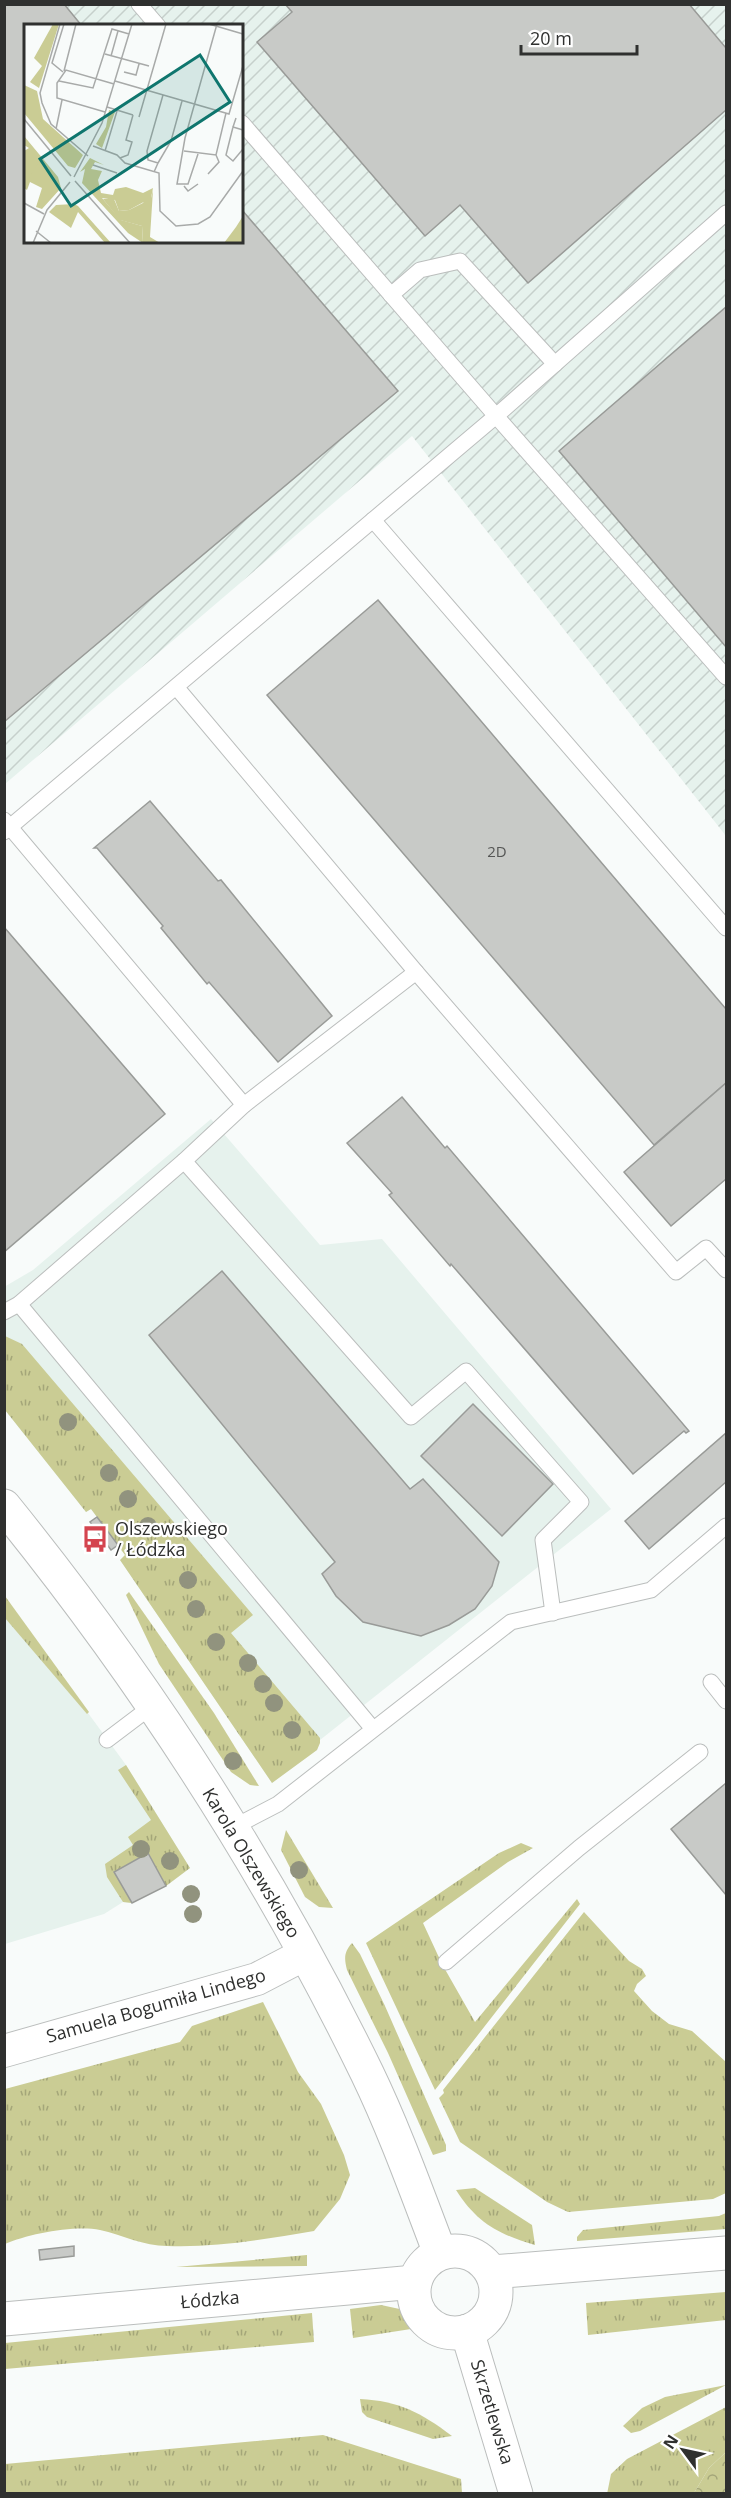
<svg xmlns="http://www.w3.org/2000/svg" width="731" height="2498" font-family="'Open Sans',sans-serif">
<defs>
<pattern id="industrial-furrows" width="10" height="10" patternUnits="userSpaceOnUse" patternTransform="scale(1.5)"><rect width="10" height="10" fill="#e6f2ed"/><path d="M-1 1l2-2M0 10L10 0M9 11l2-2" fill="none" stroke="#c6d0cc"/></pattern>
<pattern id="grass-tufts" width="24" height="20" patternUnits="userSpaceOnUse" patternTransform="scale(1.5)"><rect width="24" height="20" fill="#cacc94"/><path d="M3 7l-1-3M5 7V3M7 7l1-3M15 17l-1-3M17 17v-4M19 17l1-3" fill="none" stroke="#a4a679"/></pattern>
<pattern id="forest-crowns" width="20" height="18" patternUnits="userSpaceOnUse" patternTransform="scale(1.5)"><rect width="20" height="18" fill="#cacc94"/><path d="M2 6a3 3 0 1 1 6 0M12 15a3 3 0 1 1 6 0" fill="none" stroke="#a4a679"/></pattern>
</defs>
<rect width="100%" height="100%" fill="#f8fbfa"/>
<!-- built -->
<g fill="#e6f2ed">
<polygon points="211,1119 320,1245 382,1239 611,1509 320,1740 317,1750 272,1783 120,1560 125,1555 91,1509 86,1512 5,1410 4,1287 33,1270"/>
<polygon points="4,1598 126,1765 190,1868 166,1886 132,1903 123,1902 104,1914 5,1944"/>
</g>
<!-- industrial -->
<path fill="url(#industrial-furrows)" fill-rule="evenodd" d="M5,5H726V836L412,436L5,784ZM26,26H242V242H26Z"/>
<!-- grass -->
<g fill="url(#grass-tufts)">
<polygon points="5,1336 22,1344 253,1615 231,1633 320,1738 320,1743 317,1750 272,1783 120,1560 125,1555 91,1509 86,1512 5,1410"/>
<polygon points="129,1592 214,1713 259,1786 250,1785 231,1772 159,1664 126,1595"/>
<polygon points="5,1596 89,1712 87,1714 5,1618"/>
<polygon points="126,1765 190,1868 166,1886 148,1853 114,1872 132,1903 123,1902 107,1877 105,1864 133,1845 128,1837 151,1820 118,1770"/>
<polygon points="286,1830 333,1908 319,1907 305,1897 281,1850"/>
<polygon points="521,1843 533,1848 508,1862 423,1923 442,1964 475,2022 577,1899 580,1904 435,2090 366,1943 499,1853"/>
<polygon points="584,1912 629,1961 642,1969 646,1976 637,1984 634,1991 652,2011 669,2024 692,2031 726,2062 726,2193 713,2199 568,2212 547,2202 460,2142 439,2098 444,2093 443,2090"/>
<path d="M352,1943L360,1954L385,2006L446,2145V2151L433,2155L388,2053L347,1970C344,1958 344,1952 352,1943Z"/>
<path d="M263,2002L298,2072L321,2104L344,2155L350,2175L340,2199L314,2231C266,2239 215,2248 167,2246C144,2246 122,2235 100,2230C74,2225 28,2234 5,2244V2089L180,2042L192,2026Z"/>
<path d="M475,2188L532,2225L535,2245C498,2234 477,2223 456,2190Z"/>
<polygon points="726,2213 726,2229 577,2241 577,2237 583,2230 719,2216"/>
<polygon points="307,2255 307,2266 176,2267"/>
<polygon points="726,2292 726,2320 588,2335 586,2303"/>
<polygon points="381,2305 409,2311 418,2321 411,2329 353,2338 350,2309"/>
<polygon points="312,2313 314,2342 5,2369 5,2343"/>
<polygon points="726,2385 640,2431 631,2433 623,2426 642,2408 665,2397"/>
<path d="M360,2399C399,2401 420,2412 452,2436L433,2439L367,2417L362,2412Z"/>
<polygon points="726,2407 726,2452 709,2468 694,2493 607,2494 611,2474 627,2459"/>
<polygon points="323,2435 461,2479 462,2493 5,2493 5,2464"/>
</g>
<!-- forest -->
<polygon fill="url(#forest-crowns)" points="726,2452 726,2493 694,2493 709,2468"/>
<!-- building -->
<g fill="#c8cac7" stroke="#999b98" stroke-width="1.5">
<polygon points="4,4 64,4 82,26 26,26 26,242 242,242 242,210 398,391 4,722"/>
<polygon points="285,4 689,4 726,48 726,110 528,283 460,205 425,236 257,42 292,12"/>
<polygon points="726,307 726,647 559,451"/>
<polygon points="378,600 726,1009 726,1083 654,1145 267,695"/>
<polygon points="150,801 218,881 221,880 332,1016 278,1062 209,982 207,984 161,928 163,926 97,848 94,848"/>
<polygon points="4,927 165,1114 4,1252"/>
<polygon points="726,1083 726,1179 671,1226 624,1172"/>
<polygon points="402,1097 445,1148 447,1146 689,1431 686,1433 684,1431 633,1474 451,1264 450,1266 389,1195 392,1193 347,1143"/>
<polygon points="222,1271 410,1489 423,1479 499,1562 492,1586 475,1609 449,1625 421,1636 363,1622 336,1596 322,1574 335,1562 149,1335"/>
<polygon points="473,1404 553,1484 502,1536 421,1456"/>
<polygon points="726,1433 726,1482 649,1549 625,1521"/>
<polygon points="97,1517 118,1545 111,1550 90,1522"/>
<polygon points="726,1783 726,1895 671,1829"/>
<polygon points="148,1853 166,1886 132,1903 114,1872"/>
<polygon points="74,2246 74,2256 40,2260 39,2250"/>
</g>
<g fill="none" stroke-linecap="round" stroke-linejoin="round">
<defs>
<g id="service">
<polyline points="139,4 158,26"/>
<polyline points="242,123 496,416 726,677"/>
<polyline points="391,295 420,270 460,261 555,364"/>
<polyline points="373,520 726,928"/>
<polyline points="177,688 416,972 676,1272 706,1248 726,1270"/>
<polyline points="4,820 244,1105"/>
<polyline points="4,832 496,416 726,213"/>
<polyline points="184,1161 411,1417 466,1371 581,1502 543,1540 553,1613"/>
<polyline points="19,1304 373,1729"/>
<polyline points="4,1312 19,1304 184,1161 244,1105 416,972"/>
<polyline points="711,1682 726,1701"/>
<polyline points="107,1740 152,1706"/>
<polyline points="232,1828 278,1804 511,1622 651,1590 726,1526"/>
<polyline points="446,1962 579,1848 700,1752"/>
</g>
<polyline id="minor" points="4,2051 257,1979 305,1954"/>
<g id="tertiary">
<path d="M4,1506C145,1680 269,1872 367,2073C395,2131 417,2193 440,2253"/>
<polyline points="467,2331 516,2494"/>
</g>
<g id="primary">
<circle cx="455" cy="2292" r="41"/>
<polyline points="492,2272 726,2253"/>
<polyline points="4,2319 415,2282"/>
</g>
</defs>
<!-- service casing -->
<use href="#service" stroke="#bbbebd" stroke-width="17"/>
<!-- minor casing -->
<use href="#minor" stroke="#bbbebd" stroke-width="34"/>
<!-- tertiary casing -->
<use href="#tertiary" stroke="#bbbebd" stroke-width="35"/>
<!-- primary casing -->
<use href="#primary" stroke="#bbbebd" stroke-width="35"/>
<!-- service -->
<use href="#service" stroke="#fff" stroke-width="15"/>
<!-- minor -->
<use href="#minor" stroke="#fff" stroke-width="32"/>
<!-- tertiary -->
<use href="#tertiary" stroke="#fff" stroke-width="33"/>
<!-- primary -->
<use href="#primary" stroke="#fff" stroke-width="33"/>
</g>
<!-- trees -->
<g fill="#91937e">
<circle cx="68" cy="1422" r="9"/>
<circle cx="109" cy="1473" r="9"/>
<circle cx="128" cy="1499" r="9"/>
<circle cx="148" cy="1526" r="9"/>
<circle cx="188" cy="1580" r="9"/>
<circle cx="196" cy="1609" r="9"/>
<circle cx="216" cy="1642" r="9"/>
<circle cx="248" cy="1663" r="9"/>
<circle cx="263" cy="1684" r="9"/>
<circle cx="274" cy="1703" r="9"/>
<circle cx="292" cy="1730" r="9"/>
<circle cx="233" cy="1761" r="9"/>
<circle cx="141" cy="1849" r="9"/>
<circle cx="170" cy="1861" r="9"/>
<circle cx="299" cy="1870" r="9"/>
<circle cx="191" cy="1894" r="9"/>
<circle cx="193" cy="1914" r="9"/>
</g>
<!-- icons -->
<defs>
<symbol id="bus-bare" viewBox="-9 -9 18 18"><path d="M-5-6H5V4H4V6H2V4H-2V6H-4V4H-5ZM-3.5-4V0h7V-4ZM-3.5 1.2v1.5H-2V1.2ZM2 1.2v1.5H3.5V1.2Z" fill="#d4444f" stroke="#fff" stroke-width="2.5" paint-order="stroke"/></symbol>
</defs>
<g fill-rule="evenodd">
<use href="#bus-bare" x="76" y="1520" width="38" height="38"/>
</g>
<g text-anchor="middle" stroke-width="4.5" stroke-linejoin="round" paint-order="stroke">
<!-- number labels -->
<g font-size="15" fill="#555655">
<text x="497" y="857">2D</text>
</g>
<!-- poi labels -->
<g font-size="18" fill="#2f302f" stroke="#fff" text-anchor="start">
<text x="115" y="1535">Olszewskiego<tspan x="115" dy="21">/ Łódzka</tspan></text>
</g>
<!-- street labels -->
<g font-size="18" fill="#2f302f" stroke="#fff">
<text transform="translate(251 1863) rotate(59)" y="6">Karola Olszewskiego</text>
<text transform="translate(156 2006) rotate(-16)" y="6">Samuela Bogumiła Lindego</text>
<text transform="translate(210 2300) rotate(-5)" y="6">Łódzka</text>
<text transform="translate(492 2412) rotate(73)" y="6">Skrzetlewska</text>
</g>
</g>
<!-- overview -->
<g transform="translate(24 24)">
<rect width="219" height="219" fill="#f8fbfa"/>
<path d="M29,0H35L15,64L6,58L18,42L10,34ZM0,61L13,67L19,95L59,131L51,144L44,142L0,89ZM85,86L91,88L78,124L72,120L82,103ZM0,112L34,153L37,164L18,185L12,183L18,164L6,158L3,166L0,164V127L5,124L0,121ZM66,134L80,141L71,138L67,145L78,147L74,156L77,169L89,171L91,165L102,163L119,169L129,164L127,174L105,186L95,187L91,176L78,174L97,196L118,202L119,219L104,209L58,159L61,145L56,148Z" fill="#cacc94"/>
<path d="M129,166L126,213L136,219H119L118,202L96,196L79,175H90L95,187L105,186L119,179L122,173L127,174ZM50,180L54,182L87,219H81L54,188L47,204L25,188L32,181ZM219,192V219H200L212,203Z" fill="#cacc94"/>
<path d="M0,127L16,135L5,155L0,152Z" fill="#cacc94"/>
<path fill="none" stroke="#a8aaa9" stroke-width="1.5" d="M36,0L16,69L18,79L27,100L64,132M185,0L219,10M81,30L125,42M87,32L94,7M40,47L52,0M39,48L28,39L40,0M100,48L112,51L115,40M35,57L69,64L88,5L105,10M91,57L205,90L219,42M83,83L109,91M81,88L33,74V59L42,46L90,60M115,93L142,0M212,94L209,103L219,106M0,95L47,152M209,103L202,131L209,137L219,125M32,105L38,76M69,122L93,131L101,139L135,149L136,187L152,202L174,200L186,193L219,147M81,127L93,87M160,127L192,131L202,89M174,130L164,160H153L161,114L193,0M96,134L104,131L108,118L102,116L109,91M134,139L147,117L158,77M69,141L93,149M130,148L134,139L124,136L123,127L139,71M184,150L195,138L192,131M50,153L78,99L108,0M51,157L106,219M160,162L164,167L174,160M0,179L20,190M12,207L27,219M9,219L23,186L46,158"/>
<path fill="#0f766e" fill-opacity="0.15" stroke="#0f766e" stroke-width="3" d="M176,31L206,78L47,182L16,135Z"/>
<rect width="219" height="219" fill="none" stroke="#2f302f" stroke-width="3"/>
</g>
<!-- border -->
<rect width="731" height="2498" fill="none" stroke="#2f302f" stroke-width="12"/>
<!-- north arrow -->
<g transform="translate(683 2450) rotate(303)" stroke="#ffffff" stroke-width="4.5" paint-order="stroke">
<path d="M0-4.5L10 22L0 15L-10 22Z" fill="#2f302f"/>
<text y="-9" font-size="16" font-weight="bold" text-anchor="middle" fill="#2f302f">N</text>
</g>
<!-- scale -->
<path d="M521 45v9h116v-9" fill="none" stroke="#2f302f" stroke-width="3"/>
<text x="530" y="45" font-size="18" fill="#2f302f" stroke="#ffffff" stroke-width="4.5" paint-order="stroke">20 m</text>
</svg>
